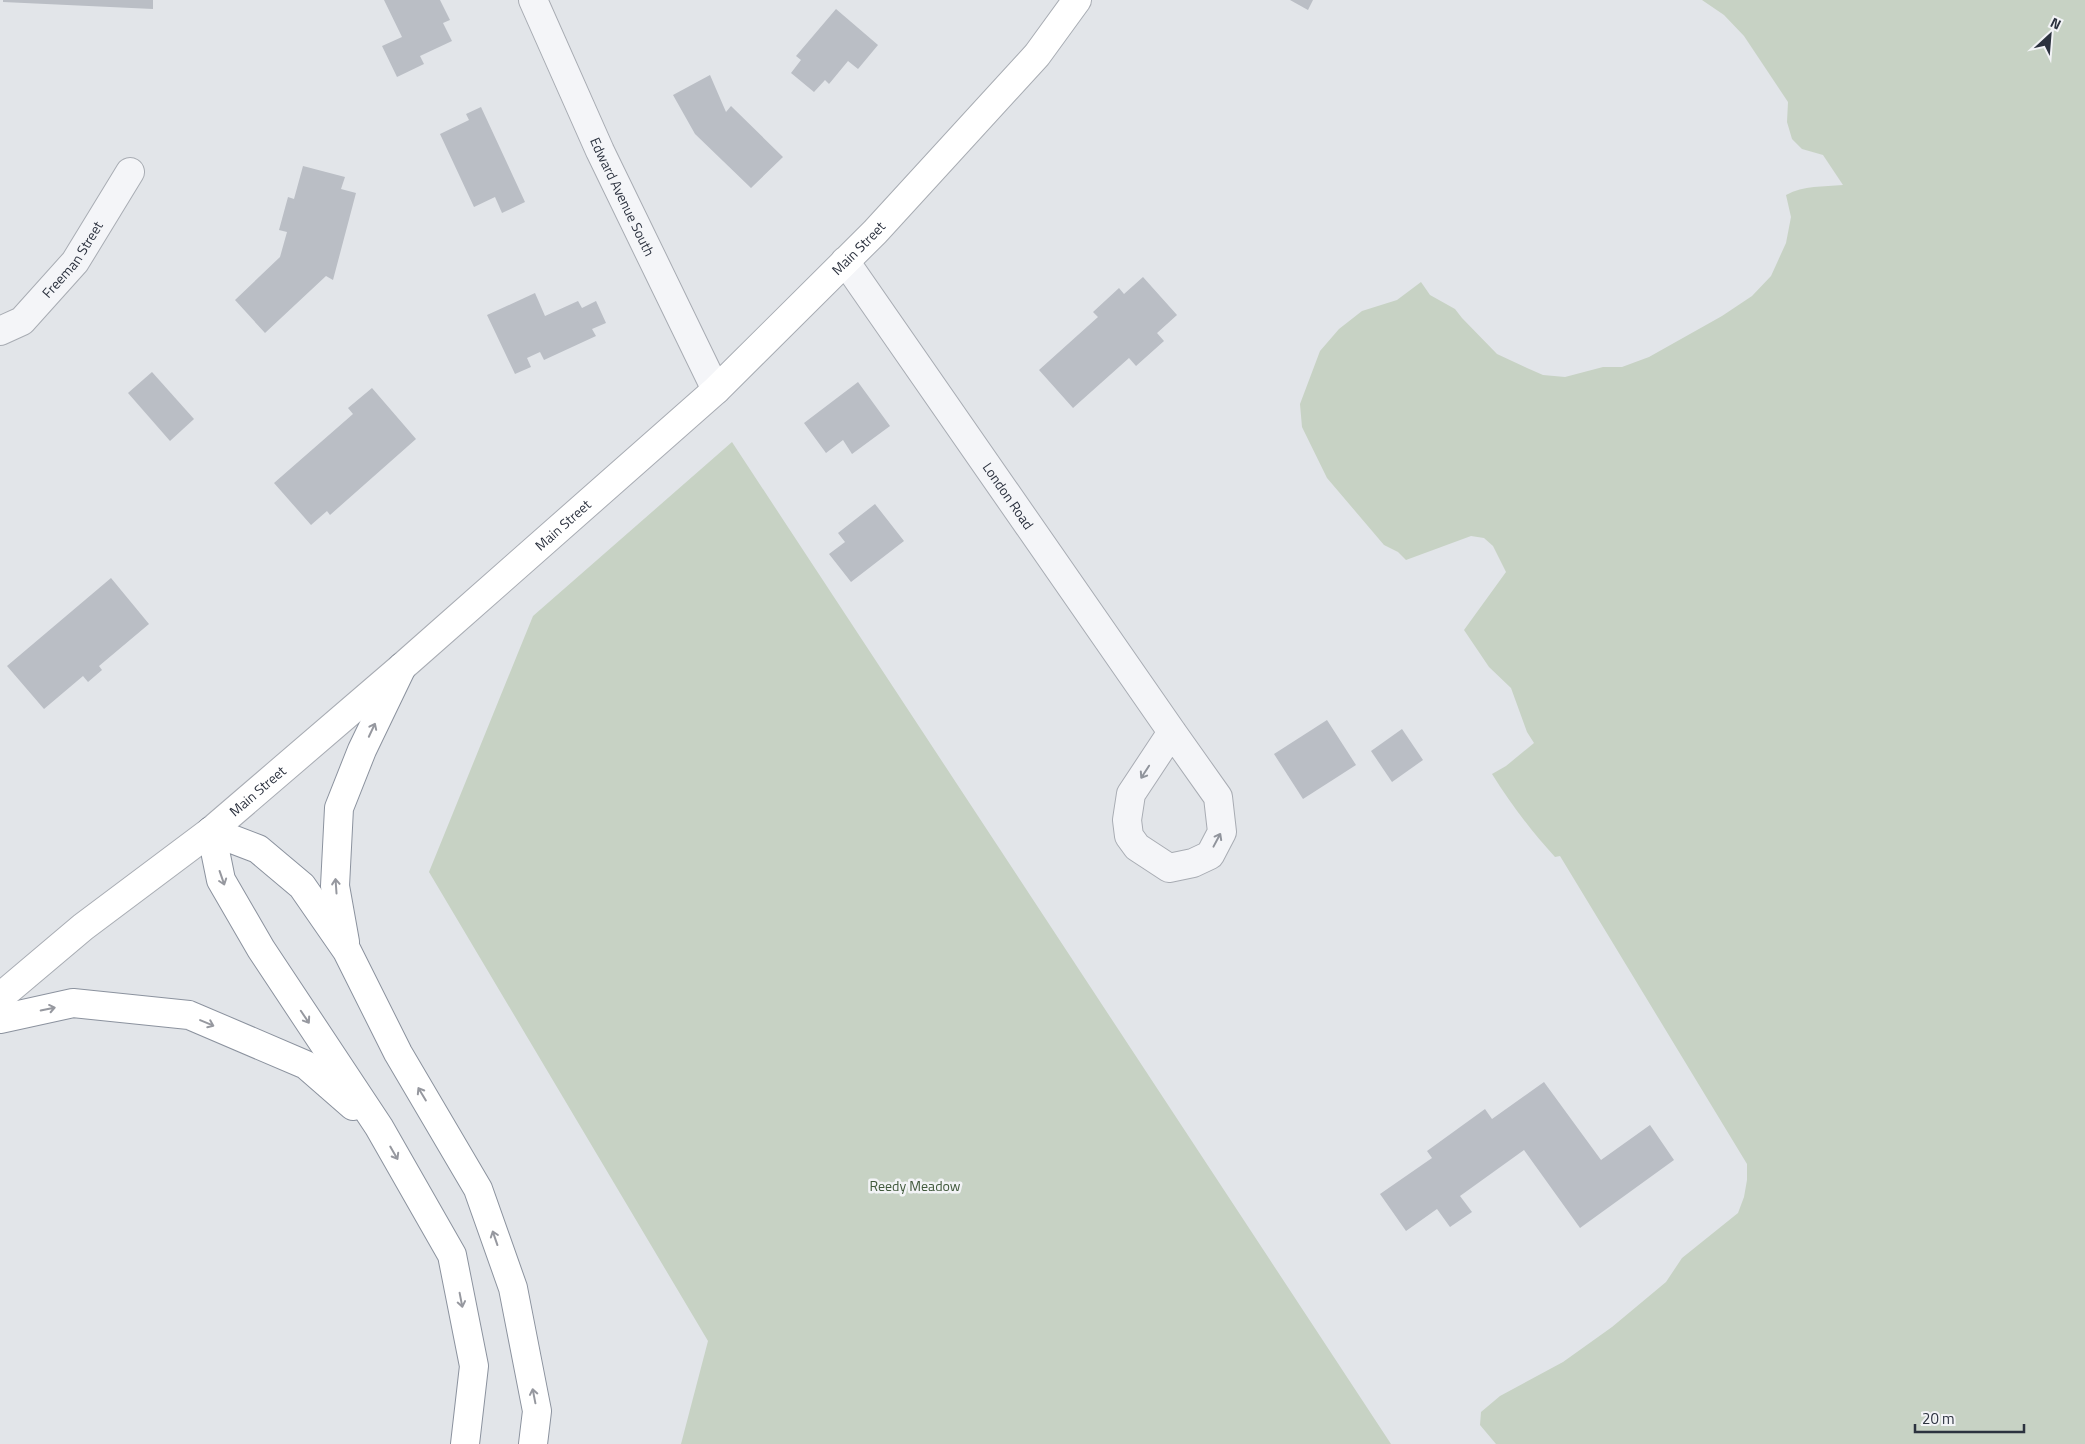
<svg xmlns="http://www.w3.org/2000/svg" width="2085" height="1444" font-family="'Titillium Web',sans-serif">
<rect width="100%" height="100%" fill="#e2e5e9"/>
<!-- green -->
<g fill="#c7d2c4">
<path d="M1702,0H2085V1444H1496L1480,1425L1481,1412L1500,1396L1563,1362L1612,1327L1666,1282L1682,1258L1738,1213L1744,1197L1747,1180V1164L1560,856L1555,857C1531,831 1511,804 1492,774L1506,766L1534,743L1527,732L1511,688L1489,667L1464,630L1506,572L1493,546L1484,538L1471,536L1406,560L1398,552L1384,545L1327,478L1302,427L1300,404L1320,351L1339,329L1362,311L1397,300L1421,282L1430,295L1455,309L1462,318L1497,354L1527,368L1543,375L1565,377L1603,367H1622L1649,357L1722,316L1752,296L1771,276L1786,243L1791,217L1786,195C1804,185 1823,187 1843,185L1823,155L1802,149L1792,139L1787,122L1788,102L1744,36L1724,15Z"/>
<polygon points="732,442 1391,1444 681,1444 708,1341 429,872 533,616"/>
</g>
<!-- building -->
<g fill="#babec5">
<polygon points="3,0 153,0 153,9 3,2"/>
<polygon points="384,0 440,0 450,20 443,23 452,41 420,56 424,64 397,77 382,46 402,37"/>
<polygon points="1290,0 1313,0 1308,10"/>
<polygon points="836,9 878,45 858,69 848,61 829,84 825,80 814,92 791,73 801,60 796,56"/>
<polygon points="710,75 726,112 731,106 783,157 751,188 695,134 673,95"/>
<polygon points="481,107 525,202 502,213 495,197 474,207 440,134 469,120 466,114"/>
<polygon points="303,166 345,177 341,189 356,193 333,280 326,276 265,333 235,300 280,257 287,232 279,230 288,197 294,199"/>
<polygon points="1143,277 1177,315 1157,333 1164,341 1136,366 1129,358 1073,408 1039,370 1098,317 1093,312 1119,288 1124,294"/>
<polygon points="535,293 545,316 578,301 582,308 596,301 606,323 592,329 596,336 544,360 540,352 527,358 531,367 515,374 487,315"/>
<polygon points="152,372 194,419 170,441 128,393"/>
<polygon points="858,382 890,426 852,454 843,440 826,453 804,423"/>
<polygon points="372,388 416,439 330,515 327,511 311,525 274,483 353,414 348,408"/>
<polygon points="875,504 904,541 851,582 829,554 845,542 838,533"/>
<polygon points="111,578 149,624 99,666 102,670 88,682 83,676 44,709 7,666"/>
<polygon points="1327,720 1356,765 1303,799 1274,754"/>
<polygon points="1402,729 1423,760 1392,782 1371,751"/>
<polygon points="1544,1082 1601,1160 1650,1125 1674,1160 1580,1228 1524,1150 1460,1196 1472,1212 1450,1227 1437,1209 1406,1231 1380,1194 1432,1158 1427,1151 1485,1109 1492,1119"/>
</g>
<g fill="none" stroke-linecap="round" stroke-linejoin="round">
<defs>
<g id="street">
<path id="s1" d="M533,0L600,151L716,390"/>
<path id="s2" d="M845,261L1172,732L1218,797L1222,832L1210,855L1193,863L1169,868L1137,847L1129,836L1127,820L1131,794L1172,732"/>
<path id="s3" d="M0,331L22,321L75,262L130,172"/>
</g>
<g id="secondary">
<path id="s4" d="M0,997L83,927L211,831L402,667L716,390L875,232L1037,55L1077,0"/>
</g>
<g id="highway">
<polyline points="211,831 258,849 302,886 347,951 398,1053 478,1189 513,1288 537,1411 533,1444"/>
<polyline points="211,831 221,880 261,949 379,1127 452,1255 474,1366 465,1444"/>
<polyline points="345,942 335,886 339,808 362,750 402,667"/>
<polyline points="0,1019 73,1003 189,1015 306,1065 353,1106"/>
</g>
</defs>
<!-- street casing -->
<use href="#street" stroke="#a8acb3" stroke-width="30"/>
<!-- secondary casing -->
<use href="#secondary" stroke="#a8acb3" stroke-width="30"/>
<!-- highway casing -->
<use href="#highway" stroke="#8b929e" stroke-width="30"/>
<!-- street -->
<use href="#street" stroke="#f4f5f8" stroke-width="28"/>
<!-- secondary -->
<use href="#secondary" stroke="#fff" stroke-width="28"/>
<!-- highway -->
<use href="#highway" stroke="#fff" stroke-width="28"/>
</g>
<!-- one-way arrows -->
<defs><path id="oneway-shaft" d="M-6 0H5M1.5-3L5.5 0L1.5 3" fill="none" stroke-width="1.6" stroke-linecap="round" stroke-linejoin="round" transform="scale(1.25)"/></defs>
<g stroke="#96989f">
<use href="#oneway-shaft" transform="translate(372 730) rotate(-65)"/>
<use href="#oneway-shaft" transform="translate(222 878) rotate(71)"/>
<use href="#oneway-shaft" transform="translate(336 886) rotate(-94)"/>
<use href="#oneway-shaft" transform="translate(48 1009) rotate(-12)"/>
<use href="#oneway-shaft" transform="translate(305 1017) rotate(56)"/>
<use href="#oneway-shaft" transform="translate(207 1023) rotate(23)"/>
<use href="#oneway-shaft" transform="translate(422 1094) rotate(-121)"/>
<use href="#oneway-shaft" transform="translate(394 1153) rotate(60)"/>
<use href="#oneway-shaft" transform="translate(495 1238) rotate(-109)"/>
<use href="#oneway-shaft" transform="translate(461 1300) rotate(79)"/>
<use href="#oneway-shaft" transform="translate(534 1396) rotate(-101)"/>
</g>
<g stroke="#90949c">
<use href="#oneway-shaft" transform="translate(1145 772) rotate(123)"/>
<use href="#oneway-shaft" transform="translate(1217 840) rotate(-62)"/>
</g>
<g text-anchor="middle" stroke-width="5" stroke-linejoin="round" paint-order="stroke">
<!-- street labels -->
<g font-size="14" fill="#2c323f" stroke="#f2f3f6">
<text dy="5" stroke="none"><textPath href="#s1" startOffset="216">Edward Avenue South</textPath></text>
<text dy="5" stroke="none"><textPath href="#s4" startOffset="1140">Main Street</textPath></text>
<text dy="5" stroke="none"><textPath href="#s3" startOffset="104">Freeman Street</textPath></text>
<text dy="5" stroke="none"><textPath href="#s2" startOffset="286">London Road</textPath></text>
<text dy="5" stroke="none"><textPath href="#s4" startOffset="735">Main Street</textPath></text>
<text dy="5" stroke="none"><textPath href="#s4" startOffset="330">Main Street</textPath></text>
</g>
<!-- park labels -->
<g font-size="14" fill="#40593b" stroke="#f2f3f6">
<text x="915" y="1191">Reedy Meadow</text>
</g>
</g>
<!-- north arrow -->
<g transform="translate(2050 35) rotate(26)" stroke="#f2f3f6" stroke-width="4" paint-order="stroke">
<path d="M0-4L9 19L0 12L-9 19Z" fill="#2c323f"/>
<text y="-8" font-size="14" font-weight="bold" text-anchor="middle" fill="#2c323f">N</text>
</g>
<!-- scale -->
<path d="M1915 1424v8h109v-8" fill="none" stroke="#2c323f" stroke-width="2.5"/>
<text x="1922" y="1424" font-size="15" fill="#2c323f" stroke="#f2f3f6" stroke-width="4" paint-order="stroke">20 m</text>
</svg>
